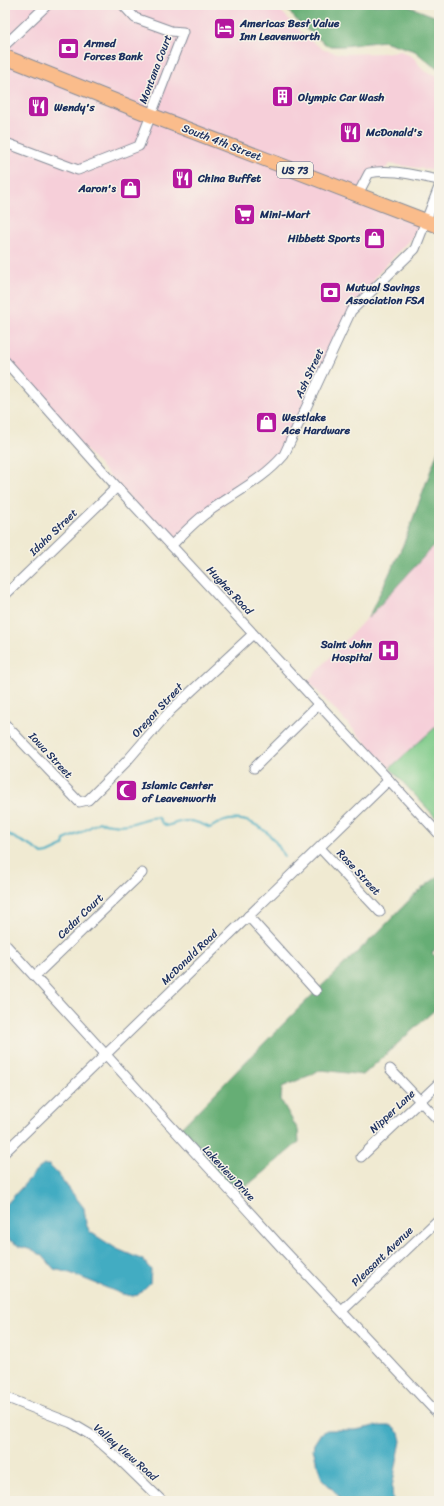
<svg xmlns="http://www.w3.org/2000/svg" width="444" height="1506" font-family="Sriracha,sans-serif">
<rect width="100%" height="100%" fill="#f7f3e8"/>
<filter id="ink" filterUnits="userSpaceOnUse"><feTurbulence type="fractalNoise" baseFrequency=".025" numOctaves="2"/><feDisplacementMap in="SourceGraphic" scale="8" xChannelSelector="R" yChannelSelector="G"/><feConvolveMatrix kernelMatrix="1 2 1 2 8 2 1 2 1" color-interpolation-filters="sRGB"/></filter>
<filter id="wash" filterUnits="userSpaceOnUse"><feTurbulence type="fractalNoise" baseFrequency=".012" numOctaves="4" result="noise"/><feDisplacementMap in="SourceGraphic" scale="16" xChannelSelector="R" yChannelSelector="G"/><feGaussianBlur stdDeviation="0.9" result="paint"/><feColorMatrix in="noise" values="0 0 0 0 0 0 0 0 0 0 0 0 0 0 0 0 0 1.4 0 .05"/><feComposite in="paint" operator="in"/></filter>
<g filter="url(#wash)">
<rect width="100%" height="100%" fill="#f0ead2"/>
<!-- built -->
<g fill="#f6cfd9">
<polygon points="5,5 275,5 306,37 324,50 342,54 381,53 401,51 414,58 424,71 439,76 439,171 390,164 383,171 369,173 358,194 427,221 375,277 372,290 351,311 284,455 172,545 5,361"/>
<polygon points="439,540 439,821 308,681"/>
</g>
<!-- green -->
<polygon fill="#7eca88" stroke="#4c7c73" points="439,724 439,821 390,768"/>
<!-- forest -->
<g fill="#66ae74" stroke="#406e69">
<polygon points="283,5 405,5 439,18 439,68 433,66 415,51 384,41 344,46 328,46 302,26"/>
<polygon points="439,448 439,540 368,618 404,543"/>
<path d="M439,876V945L432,953L439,960V1006L363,1075L322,1070L282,1087L281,1100L298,1130L299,1142L235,1196L176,1133C240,1068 303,1002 370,940C393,919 412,893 439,876Z"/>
</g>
<!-- water -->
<g fill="#42acc2" stroke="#2e6e90">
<polygon points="44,1165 49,1165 57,1173 84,1208 86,1224 90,1232 117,1249 143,1260 151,1270 150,1283 138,1295 132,1296 122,1294 70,1273 54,1269 43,1256 33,1250 21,1247 9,1240 5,1235 5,1206 38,1169"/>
<polygon points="375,1426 392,1426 399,1433 401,1441 392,1487 393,1501 342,1501 336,1493 322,1479 313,1449 314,1444 321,1433 327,1430 356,1430"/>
</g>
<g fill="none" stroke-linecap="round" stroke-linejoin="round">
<!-- stream -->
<path stroke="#42acc2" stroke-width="2" d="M5,831C14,841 30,842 42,854L48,853L63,846L64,840L80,833L99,822C109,824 118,826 128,824C138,823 150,815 159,818L162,823L167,826C185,819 193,819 210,828C240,808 271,827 284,857"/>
</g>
</g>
<g filter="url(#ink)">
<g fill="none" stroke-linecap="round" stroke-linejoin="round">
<defs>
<g id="minor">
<polyline points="5,45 47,5"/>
<polyline points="5,144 6,143 78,170 139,146 183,32 171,31 135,18 123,5"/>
<path d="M358,194L369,173C392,168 417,176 439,180"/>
<polyline points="5,361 117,487 439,834"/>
<path d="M172,545C183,534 195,521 208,512C234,493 263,480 284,455L351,311L415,249L439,187"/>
<polyline points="5,595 117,487"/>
<polyline points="5,724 79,802 88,800 126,762 170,711 253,634"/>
<polyline points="254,768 319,704"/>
<polyline points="320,848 380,912"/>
<polyline points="248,916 316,991"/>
<polyline points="5,944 282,1248 439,1415"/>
<polyline points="35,976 142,873"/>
<polyline points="390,1069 439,1121"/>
<polyline points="5,1152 389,780"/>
<polyline points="361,1157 439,1083"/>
<polyline points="342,1311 439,1219"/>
<polyline points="5,1397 71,1423 93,1436 118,1458 162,1501"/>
</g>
<polyline id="highway" points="5,57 150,115 439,226"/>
</defs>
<!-- minor casing -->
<use href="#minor" stroke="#868c98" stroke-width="11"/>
<!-- highway casing -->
<use href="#highway" stroke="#868c98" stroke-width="16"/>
<!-- minor -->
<use href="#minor" stroke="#fff" stroke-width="9"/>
<!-- highway -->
<use href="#highway" stroke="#fabc8b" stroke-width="14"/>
</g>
</g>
<!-- icons -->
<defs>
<symbol id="hotel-square" viewBox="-11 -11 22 22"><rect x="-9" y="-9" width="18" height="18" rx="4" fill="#b5179e" stroke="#f7f3e8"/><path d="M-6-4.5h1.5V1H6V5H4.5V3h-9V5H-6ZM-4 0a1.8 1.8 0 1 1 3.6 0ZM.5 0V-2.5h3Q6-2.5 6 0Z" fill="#fff"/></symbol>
<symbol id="bank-square" viewBox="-11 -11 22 22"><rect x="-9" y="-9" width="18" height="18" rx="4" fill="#b5179e" stroke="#f7f3e8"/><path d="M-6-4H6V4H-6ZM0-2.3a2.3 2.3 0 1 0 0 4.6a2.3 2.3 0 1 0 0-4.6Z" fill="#fff"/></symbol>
<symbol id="building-square" viewBox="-11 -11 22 22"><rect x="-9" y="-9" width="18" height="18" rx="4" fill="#b5179e" stroke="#f7f3e8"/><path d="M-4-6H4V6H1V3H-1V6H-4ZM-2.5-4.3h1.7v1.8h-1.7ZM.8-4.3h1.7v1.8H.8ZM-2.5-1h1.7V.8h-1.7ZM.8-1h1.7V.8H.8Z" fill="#fff"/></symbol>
<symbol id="restaurant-square" viewBox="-11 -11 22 22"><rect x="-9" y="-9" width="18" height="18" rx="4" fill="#b5179e" stroke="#f7f3e8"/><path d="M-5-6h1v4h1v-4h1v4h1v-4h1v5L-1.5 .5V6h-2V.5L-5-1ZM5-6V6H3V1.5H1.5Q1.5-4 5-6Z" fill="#fff"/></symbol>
<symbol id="shop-square" viewBox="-11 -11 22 22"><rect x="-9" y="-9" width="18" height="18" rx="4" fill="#b5179e" stroke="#f7f3e8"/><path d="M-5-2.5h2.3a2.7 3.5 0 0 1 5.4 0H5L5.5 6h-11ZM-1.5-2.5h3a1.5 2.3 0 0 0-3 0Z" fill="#fff"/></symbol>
<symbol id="supermarket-square" viewBox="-11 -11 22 22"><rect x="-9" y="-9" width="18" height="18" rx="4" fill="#b5179e" stroke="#f7f3e8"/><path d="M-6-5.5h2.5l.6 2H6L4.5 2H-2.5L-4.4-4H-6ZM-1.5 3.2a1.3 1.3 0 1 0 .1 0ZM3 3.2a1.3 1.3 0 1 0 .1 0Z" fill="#fff"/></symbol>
<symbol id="hospital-square" viewBox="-11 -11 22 22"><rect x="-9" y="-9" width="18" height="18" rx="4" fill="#b5179e" stroke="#f7f3e8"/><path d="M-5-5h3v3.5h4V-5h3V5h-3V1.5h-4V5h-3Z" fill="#fff"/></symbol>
<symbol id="mosque-square" viewBox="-11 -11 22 22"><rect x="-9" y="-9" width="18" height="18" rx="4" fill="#b5179e" stroke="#f7f3e8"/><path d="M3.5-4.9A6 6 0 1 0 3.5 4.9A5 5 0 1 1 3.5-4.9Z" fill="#fff"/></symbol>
</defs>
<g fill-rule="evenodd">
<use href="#hotel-square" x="212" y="16" width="25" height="25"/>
<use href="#bank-square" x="56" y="36" width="25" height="25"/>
<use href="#building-square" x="270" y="84" width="25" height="25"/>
<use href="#restaurant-square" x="26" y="94" width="25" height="25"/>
<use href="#restaurant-square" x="338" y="120" width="25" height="25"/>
<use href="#restaurant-square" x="170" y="166" width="25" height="25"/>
<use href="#shop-square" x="118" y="176" width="25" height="25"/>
<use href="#supermarket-square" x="232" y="202" width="25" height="25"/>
<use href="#shop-square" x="362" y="226" width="25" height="25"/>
<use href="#bank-square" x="318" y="280" width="25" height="25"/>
<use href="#shop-square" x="254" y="410" width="25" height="25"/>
<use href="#hospital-square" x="376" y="638" width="25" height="25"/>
<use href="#mosque-square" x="114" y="778" width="25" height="25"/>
</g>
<g text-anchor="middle" stroke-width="3" stroke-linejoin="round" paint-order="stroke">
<!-- shield labels -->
<rect fill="#f7f3e8" stroke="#5d6a87" stroke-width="1" x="277" y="162" width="36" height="16" rx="3"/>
<g font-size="10" font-weight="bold" fill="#1b2f5e">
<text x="295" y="174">US 73</text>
</g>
<!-- poi labels -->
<g font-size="11" font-weight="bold" fill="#1b2f5e" stroke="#f7f3e8" text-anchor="start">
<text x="240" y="27">Americas Best Value<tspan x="240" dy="13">Inn Leavenworth</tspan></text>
<text x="84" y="47">Armed<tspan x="84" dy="13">Forces Bank</tspan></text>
<text x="298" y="101">Olympic Car Wash</text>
<text x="54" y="111">Wendy's</text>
<text x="366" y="136">McDonald's</text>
<text x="198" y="182">China Buffet</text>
<text x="116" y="192" text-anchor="end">Aaron's</text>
<text x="260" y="218">Mini-Mart</text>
<text x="360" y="242" text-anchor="end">Hibbett Sports</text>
<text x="346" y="291">Mutual Savings<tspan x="346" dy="13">Association FSA</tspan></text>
<text x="282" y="421">Westlake<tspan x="282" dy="13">Ace Hardware</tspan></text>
<text x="372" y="648" text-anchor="end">Saint John<tspan x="372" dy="13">Hospital</tspan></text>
<text x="142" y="789">Islamic Center<tspan x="142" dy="13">of Leavenworth</tspan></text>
</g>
<!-- street labels -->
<g font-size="11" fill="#1b2f5e" stroke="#f7f3e8">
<text transform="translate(155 69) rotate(-69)" y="4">Montana Court</text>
<text transform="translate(222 142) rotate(21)" y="4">South 4th Street</text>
<text transform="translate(309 373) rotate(-65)" y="4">Ash Street</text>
<text transform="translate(53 532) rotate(-44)" y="4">Idaho Street</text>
<text transform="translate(230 590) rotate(47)" y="4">Hughes Road</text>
<text transform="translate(157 710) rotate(-47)" y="4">Oregon Street</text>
<text transform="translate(51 755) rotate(47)" y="4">Iowa Street</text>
<text transform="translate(359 872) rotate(47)" y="4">Rose Street</text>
<text transform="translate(80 916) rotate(-44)" y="4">Cedar Court</text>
<text transform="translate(189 957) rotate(-44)" y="4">McDonald Road</text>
<text transform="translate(392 1111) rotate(-43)" y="4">Nipper Lane</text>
<text transform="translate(229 1173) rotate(47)" y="4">Lakeview Drive</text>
<text transform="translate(382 1256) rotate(-44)" y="4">Pleasant Avenue</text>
<text transform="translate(126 1452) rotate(41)" y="4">Valley View Road</text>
</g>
</g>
<!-- margin -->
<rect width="444" height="1506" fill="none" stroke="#f7f3e8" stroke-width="20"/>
</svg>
